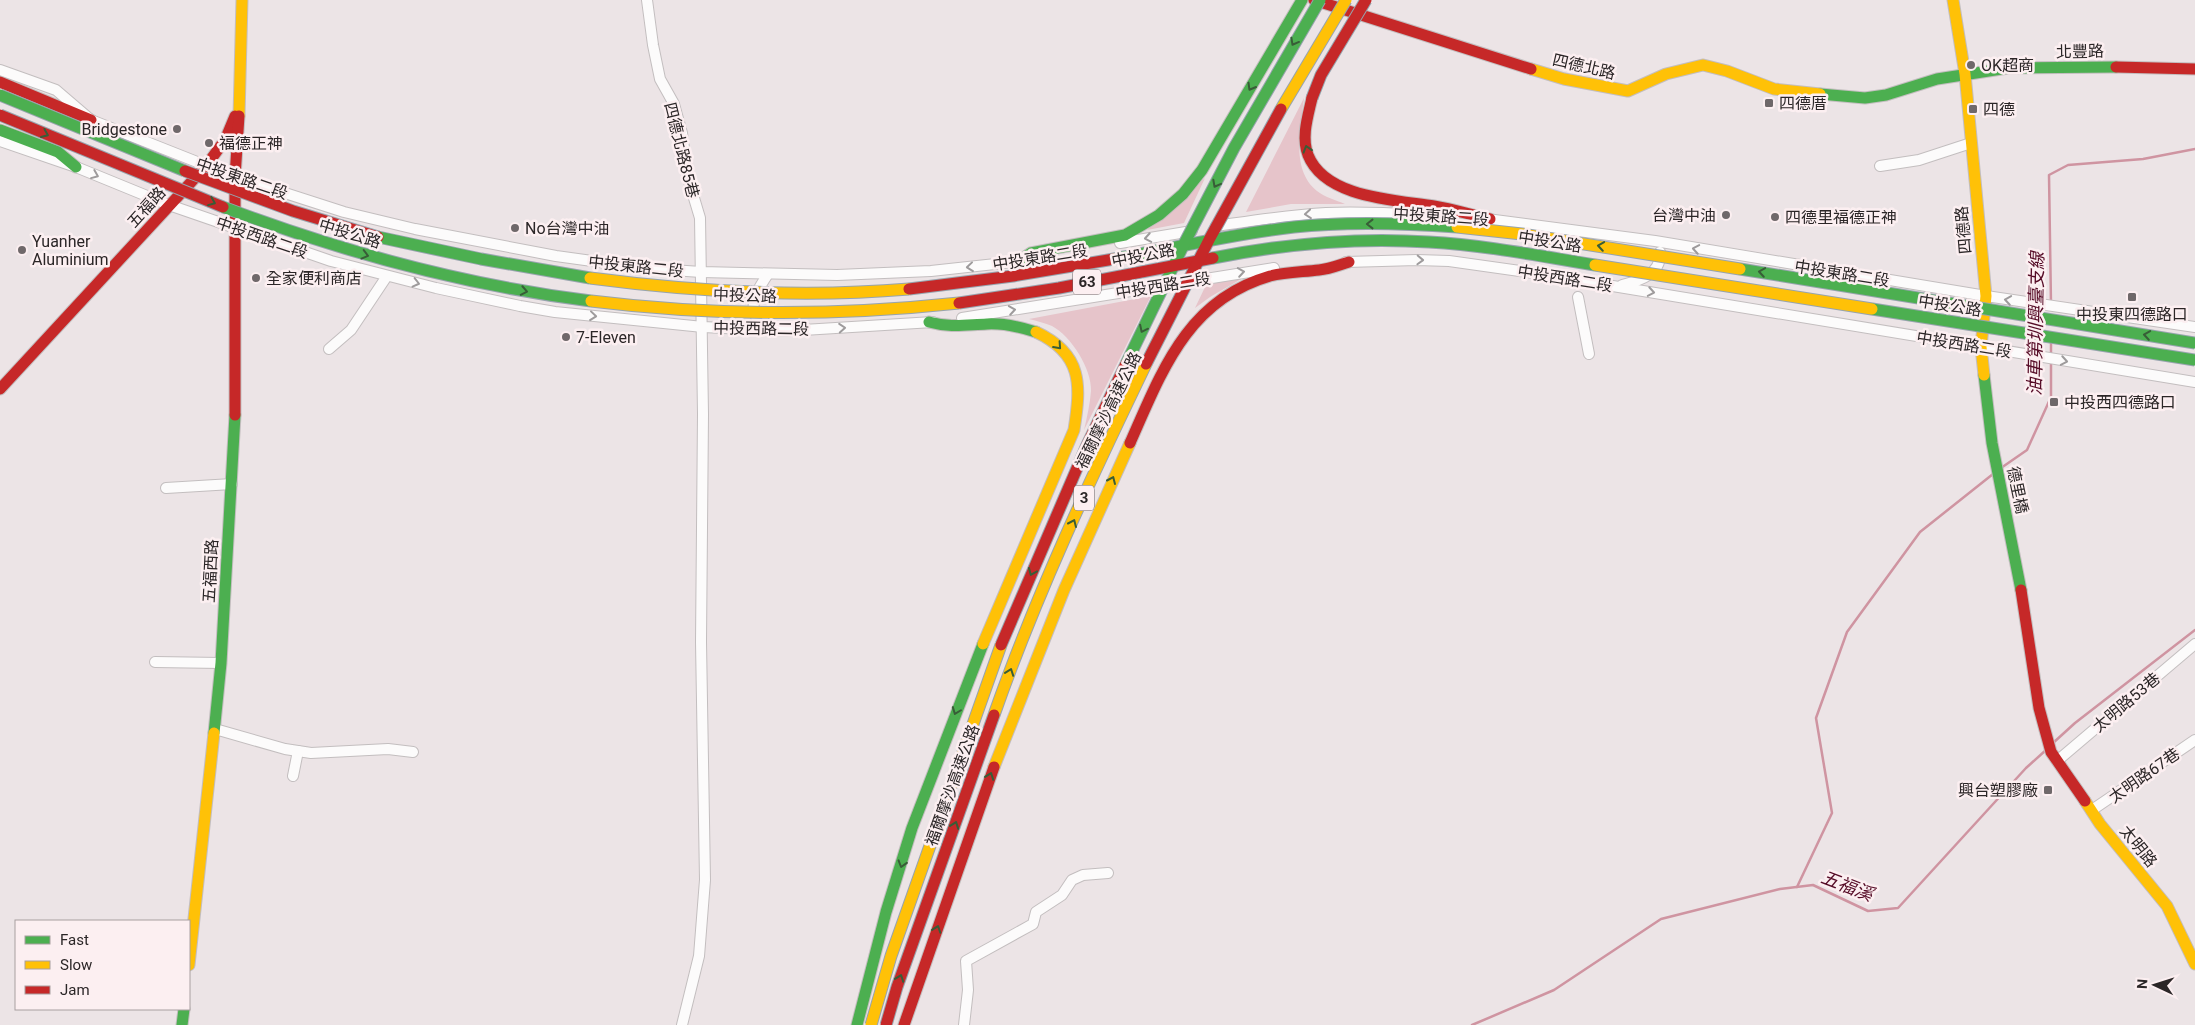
<svg xmlns="http://www.w3.org/2000/svg" width="2195" height="1025" font-family="Roboto,'Noto Sans TC',sans-serif">
<rect width="100%" height="100%" fill="#ece4e6"/>
<!-- green -->
<g fill="#e6c4ca">
<path d="M1304,98C1301,126 1290,170 1317,191C1324,197 1336,200 1345,204H1291L1246,212Z"/>
<polygon points="1205,178 1184,223 1147,230"/>
<polygon points="1243,278 1210,297 1195,308 1206,285"/>
<path d="M1151,296L1084,430C1087,417 1090,404 1091,391C1092,369 1071,336 1052,326C1045,323 1037,321 1029,319Z"/>
</g>
<g fill="none" stroke-linecap="round" stroke-linejoin="round">
<!-- stream -->
<g stroke="#cf94a1" stroke-width="2.5">
<polyline points="2051,304 2049,175 2068,165 2143,159 2195,149"/>
<polyline points="2051,342 2051,356"/>
<polyline points="2001,468 2027,450 2051,397 2051,362"/>
<polyline points="2053,743 2075,723 2195,630"/>
<polyline points="1797,887 1832,813 1816,718 1847,632 1920,532 1993,474"/>
<polyline points="1472,1025 1554,990 1661,919 1780,889 1813,885 1868,911 1898,908 2026,768 2046,750"/>
</g>
<defs>
<g id="street">
<polyline points="647,0 653,45 660,79 674,104 682,133 688,178 700,218 703,414 701,642 705,880 699,956 682,1025"/>
<polyline points="0,70 56,90 91,120 235,177 344,212 415,229 556,256 643,268 701,272 837,275 931,271 1022,261"/>
<polyline points="0,141 76,167 169,205 331,261 436,288 520,306 555,312 703,327 787,331 933,322"/>
<polyline points="1880,166 1919,160 1971,143"/>
<polyline points="1487,219 1655,241 1986,296 2195,327"/>
<path d="M1216,226C1252,221 1289,215 1326,213C1366,211 1405,214 1445,216"/>
<polyline points="1120,243 1192,231"/>
<polyline points="1346,262 1417,260 1449,261 1534,273 2195,382"/>
<path d="M1622,285C1639,281 1662,274 1660,252"/>
<polyline points="1578,297 1589,354"/>
<polyline points="962,318 1274,268"/>
<path d="M764,329C746,308 754,295 768,274"/>
<polyline points="329,349 351,330 387,276"/>
<polyline points="166,488 232,484"/>
<polyline points="155,662 221,663"/>
<polyline points="215,729 285,749 311,753 388,749 413,752"/>
<polyline points="2057,761 2195,644"/>
<polyline points="293,776 298,751"/>
<polyline points="2092,810 2195,740"/>
<polyline points="964,1025 968,990 966,961 1033,924 1036,912 1062,895 1072,880 1083,875 1108,873"/>
</g>
<g id="fast">
<polyline points="1820,94 1865,98 1886,95 1937,79 2008,68 2116,67"/>
<polyline points="0,130 58,152 76,167"/>
<polyline points="1019,261 1031,253 1125,235 1159,215 1183,194 1202,170 1302,0"/>
<path d="M929,322C951,328 964,325 987,324C1004,323 1020,327 1036,332"/>
<polyline points="1984,375 1992,443 2021,590"/>
<polyline points="214,733 221,663 235,415"/>
<polyline points="182,1025 184,1009"/>
<polyline points="857,1025 886,912 912,828 983,644"/>
</g>
<g id="slow">
<polyline points="1953,0 1965,74 1986,296 1981,347 1984,375"/>
<polyline points="1531,69 1564,79 1628,91 1666,74 1703,65 1727,71 1774,89 1820,94"/>
<polyline points="239,116 242,0"/>
<path d="M983,644L1074,430C1081,385 1083,354 1036,332"/>
<polyline points="994,767 1064,590 1130,443"/>
<polyline points="2085,801 2100,824 2167,906 2195,964"/>
<polyline points="189,965 214,733"/>
</g>
<g id="jam">
<polyline points="1314,0 1531,69"/>
<polyline points="2116,67 2195,69"/>
<polyline points="0,82 91,120"/>
<path d="M1312,98C1308,116 1301,137 1308,155C1325,198 1395,200 1434,206C1453,209 1471,215 1490,219"/>
<polyline points="0,389 206,166 225,140 235,116"/>
<polyline points="235,415 235,177 239,116"/>
<path d="M1130,443C1162,371 1187,300 1270,276C1286,272 1303,272 1319,270C1330,269 1339,265 1349,262"/>
<polyline points="2021,590 2039,708 2051,752 2085,801"/>
<polyline points="904,1025 994,767"/>
</g>
</defs>
<!-- street casing -->
<use href="#street" stroke="#c3bebf" stroke-width="12"/>
<!-- fast casing -->
<use href="#fast" stroke="#c3bebf" stroke-width="13"/>
<!-- slow casing -->
<use href="#slow" stroke="#c3bebf" stroke-width="13"/>
<!-- jam casing -->
<use href="#jam" stroke="#c3bebf" stroke-width="13"/>
<!-- street -->
<use href="#street" stroke="#fcfbfb" stroke-width="10"/>
<!-- fast -->
<use href="#fast" stroke="#4caf50" stroke-width="11"/>
<!-- slow -->
<use href="#slow" stroke="#ffc107" stroke-width="11"/>
<!-- jam -->
<use href="#jam" stroke="#c62828" stroke-width="11"/>
<defs>
<g id="fast-bridge">
<polyline points="0,95 185,171"/>
<path d="M223,207C342,252 464,285 591,301"/>
<polyline points="378,237 481,259 590,278"/>
<path d="M1213,258C1284,244 1357,237 1429,242C1485,245 1540,256 1595,265"/>
<path d="M1114,259C1174,248 1233,234 1294,227C1348,221 1403,223 1457,227"/>
<polyline points="1740,269 2195,343"/>
<polyline points="1872,309 2195,360"/>
<polyline points="1126,364 1185,242 1234,148 1320,0"/>
</g>
<g id="slow-bridge">
<polyline points="1281,109 1346,0"/>
<polyline points="1457,227 1522,234 1740,269"/>
<polyline points="1595,265 1872,309"/>
<path d="M590,278C696,292 802,298 909,289"/>
<path d="M591,301C713,316 837,316 959,303"/>
<path d="M994,715C1036,595 1091,478 1146,364"/>
<polyline points="871,1025 891,956 1001,645"/>
</g>
<g id="jam-bridge">
<polyline points="1312,98 1321,75 1366,0"/>
<polyline points="0,115 223,207"/>
<polyline points="185,171 293,211 378,237"/>
<polyline points="909,289 1013,276 1114,259"/>
<polyline points="959,303 1059,288 1213,258"/>
<polyline points="1146,364 1210,238 1281,109"/>
<polyline points="1001,645 1087,445 1126,364"/>
<polyline points="886,1025 897,987 994,715"/>
</g>
</defs>
<!-- fast-bridge casing -->
<use href="#fast-bridge" stroke="#97a4ae" stroke-width="13" stroke-linecap="butt"/>
<!-- slow-bridge casing -->
<use href="#slow-bridge" stroke="#97a4ae" stroke-width="13" stroke-linecap="butt"/>
<!-- jam-bridge casing -->
<use href="#jam-bridge" stroke="#97a4ae" stroke-width="13" stroke-linecap="butt"/>
<!-- fast-bridge -->
<use href="#fast-bridge" stroke="#4caf50" stroke-width="11"/>
<!-- slow-bridge -->
<use href="#slow-bridge" stroke="#ffc107" stroke-width="11"/>
<!-- jam-bridge -->
<use href="#jam-bridge" stroke="#c62828" stroke-width="11"/>
</g>
<!-- one-way arrows -->
<defs><path id="oneway-chevron" d="M-2-3.5L2.5 0L-2 3.5" fill="none" stroke-width="1.6" stroke-linecap="round" stroke-linejoin="round" transform="scale(1.25)"/></defs>
<g stroke="#385d37">
<use href="#oneway-chevron" transform="translate(1294 42) rotate(119)"/>
<use href="#oneway-chevron" transform="translate(1251 87) rotate(120)"/>
<use href="#oneway-chevron" transform="translate(45 134) rotate(23)"/>
<use href="#oneway-chevron" transform="translate(1307 149) rotate(-107)"/>
<use href="#oneway-chevron" transform="translate(1216 184) rotate(118)"/>
<use href="#oneway-chevron" transform="translate(212 202) rotate(22)"/>
<use href="#oneway-chevron" transform="translate(1370 224) rotate(-180)"/>
<use href="#oneway-chevron" transform="translate(1601 246) rotate(-171)"/>
<use href="#oneway-chevron" transform="translate(365 255) rotate(15)"/>
<use href="#oneway-chevron" transform="translate(1762 272) rotate(-171)"/>
<use href="#oneway-chevron" transform="translate(524 291) rotate(11)"/>
<use href="#oneway-chevron" transform="translate(1143 329) rotate(116)"/>
<use href="#oneway-chevron" transform="translate(2147 335) rotate(-171)"/>
<use href="#oneway-chevron" transform="translate(1058 346) rotate(48)"/>
<use href="#oneway-chevron" transform="translate(1112 480) rotate(-66)"/>
<use href="#oneway-chevron" transform="translate(1073 523) rotate(-66)"/>
<use href="#oneway-chevron" transform="translate(1032 572) rotate(113)"/>
<use href="#oneway-chevron" transform="translate(1010 672) rotate(-70)"/>
<use href="#oneway-chevron" transform="translate(956 711) rotate(111)"/>
<use href="#oneway-chevron" transform="translate(990 776) rotate(-70)"/>
<use href="#oneway-chevron" transform="translate(955 825) rotate(-70)"/>
<use href="#oneway-chevron" transform="translate(902 864) rotate(107)"/>
<use href="#oneway-chevron" transform="translate(937 929) rotate(-71)"/>
<use href="#oneway-chevron" transform="translate(900 978) rotate(-70)"/>
</g>
<g stroke="#9e9b9c">
<use href="#oneway-chevron" transform="translate(95 175) rotate(22)"/>
<use href="#oneway-chevron" transform="translate(1308 214) rotate(175)"/>
<use href="#oneway-chevron" transform="translate(1148 238) rotate(170)"/>
<use href="#oneway-chevron" transform="translate(1696 249) rotate(-170)"/>
<use href="#oneway-chevron" transform="translate(1420 260) rotate(2)"/>
<use href="#oneway-chevron" transform="translate(970 267) rotate(174)"/>
<use href="#oneway-chevron" transform="translate(1241 272) rotate(-9)"/>
<use href="#oneway-chevron" transform="translate(416 283) rotate(14)"/>
<use href="#oneway-chevron" transform="translate(1651 292) rotate(10)"/>
<use href="#oneway-chevron" transform="translate(2008 300) rotate(-171)"/>
<use href="#oneway-chevron" transform="translate(1012 310) rotate(-9)"/>
<use href="#oneway-chevron" transform="translate(593 316) rotate(6)"/>
<use href="#oneway-chevron" transform="translate(842 328) rotate(-4)"/>
<use href="#oneway-chevron" transform="translate(2064 361) rotate(10)"/>
</g>
<!-- markers -->
<g fill="#6f686a" stroke="#fceff1" stroke-width="2">
<circle cx="1971" cy="65" r="5"/>
<rect x="1764" y="98" width="10" height="10" rx="2.5"/>
<rect x="1968" y="104" width="10" height="10" rx="2.5"/>
<circle cx="177" cy="129" r="5"/>
<circle cx="209" cy="143" r="5"/>
<circle cx="1726" cy="215" r="5"/>
<circle cx="1775" cy="217" r="5"/>
<circle cx="515" cy="228" r="5"/>
<circle cx="22" cy="250" r="5"/>
<circle cx="256" cy="278" r="5"/>
<rect x="2127" y="292" width="10" height="10" rx="2.5"/>
<circle cx="566" cy="337" r="5"/>
<rect x="2049" y="397" width="10" height="10" rx="2.5"/>
<rect x="2043" y="785" width="10" height="10" rx="2.5"/>
</g>
<g text-anchor="middle" stroke-width="5" stroke-linejoin="round" paint-order="stroke">
<!-- shield labels -->
<g fill="#fceff1" stroke="#6a6264" stroke-width="1">
<rect x="1073" y="269.5" width="28" height="25" rx="4"/>
<rect x="1074" y="485.5" width="20" height="25" rx="4"/>
</g>
<g font-size="15" font-weight="bold" fill="#2b2627">
<text x="1087" y="287">63</text>
<text x="1084" y="503">3</text>
</g>
<!-- street labels -->
<g font-size="16" fill="#2b2627" stroke="#fceff1">
<text transform="translate(2080 51) rotate(-1)" y="6">北豐路</text>
<text transform="translate(1584 66) rotate(13)" y="6">四德北路</text>
<text transform="translate(682 150) rotate(76)" y="6">四德北路85巷</text>
<text transform="translate(242 178) rotate(19)" y="6">中投東路二段</text>
<text transform="translate(146 207) rotate(-48)" y="6">五福路</text>
<text transform="translate(1441 216) rotate(4)" y="6">中投東路二段</text>
<text transform="translate(1963 230) rotate(-95)" y="6">四德路</text>
<text transform="translate(350 233) rotate(17)" y="6">中投公路</text>
<text transform="translate(262 237) rotate(19)" y="6">中投西路二段</text>
<text transform="translate(1550 241) rotate(9)" y="6">中投公路</text>
<text transform="translate(1143 255) rotate(-11)" y="6">中投公路</text>
<text transform="translate(1040 257) rotate(-9)" y="6">中投東路二段</text>
<text transform="translate(636 266) rotate(6)" y="6">中投東路二段</text>
<text transform="translate(1842 273) rotate(9)" y="6">中投東路二段</text>
<text transform="translate(1565 278) rotate(9)" y="6">中投西路二段</text>
<text transform="translate(1163 285) rotate(-9)" y="6">中投西路二段</text>
<text transform="translate(745 295) rotate(2)" y="6">中投公路</text>
<text transform="translate(1950 305) rotate(9)" y="6">中投公路</text>
<text transform="translate(761 328) rotate(1)" y="6">中投西路二段</text>
<text transform="translate(1964 344) rotate(9)" y="6">中投西路二段</text>
<text transform="translate(1108 410) rotate(-64)" y="6">福爾摩沙高速公路</text>
<text transform="translate(2018 490) rotate(78)" y="6">德里橋</text>
<text transform="translate(210 571) rotate(-87)" y="6">五福西路</text>
<text transform="translate(2126 702) rotate(-40)" y="6">太明路53巷</text>
<text transform="translate(2144 775) rotate(-35)" y="6">太明路67巷</text>
<text transform="translate(952 785) rotate(-70)" y="6">福爾摩沙高速公路</text>
<text transform="translate(2139 846) rotate(51)" y="6">太明路</text>
</g>
<!-- poi labels -->
<g font-size="16" fill="#2b2627" stroke="#fceff1" text-anchor="start">
<text x="1981" y="71">OK超商</text>
<text x="1779" y="109">四德厝</text>
<text x="1983" y="115">四德</text>
<text x="167" y="135" text-anchor="end">Bridgestone</text>
<text x="219" y="149">福德正神</text>
<text x="1716" y="221" text-anchor="end">台灣中油</text>
<text x="1785" y="223">四德里福德正神</text>
<text x="525" y="234">No台灣中油</text>
<text x="32" y="247">Yuanher<tspan x="32" dy="18">Aluminium</tspan></text>
<text x="266" y="284">全家便利商店</text>
<text x="2132" y="320" text-anchor="middle">中投東四德路口</text>
<text x="576" y="343">7-Eleven</text>
<text x="2064" y="408">中投西四德路口</text>
<text x="2038" y="796" text-anchor="end">興台塑膠廠</text>
</g>
<!-- water labels -->
<g font-size="18" font-style="italic" fill="#550b26" stroke="#fceff1">
<text transform="translate(2036 324) rotate(-89)" y="6">油車第圳興臺支線</text>
<text transform="translate(1847 886) rotate(21)" y="6">五福溪</text>
</g>
</g>
<!-- legend -->
<rect x="15" y="920" width="175" height="90" fill="#fceff1" stroke="#a89fa0"/>
<rect x="25" y="936" width="25" height="8" fill="#4caf50" stroke="#a89fa0"/>
<text x="60" y="945" font-size="15" fill="#2b2627">Fast</text>
<rect x="25" y="961" width="25" height="8" fill="#ffc107" stroke="#a89fa0"/>
<text x="60" y="970" font-size="15" fill="#2b2627">Slow</text>
<rect x="25" y="986" width="25" height="8" fill="#c62828" stroke="#a89fa0"/>
<text x="60" y="995" font-size="15" fill="#2b2627">Jam</text>
<!-- north arrow -->
<g transform="translate(2155 985) rotate(274)" stroke="#fceff1" stroke-width="4" paint-order="stroke">
<path d="M0-4L9 19L0 12L-9 19Z" fill="#2b2627"/>
<text y="-8" font-size="14" font-weight="bold" text-anchor="middle" fill="#2b2627">N</text>
</g>
</svg>
